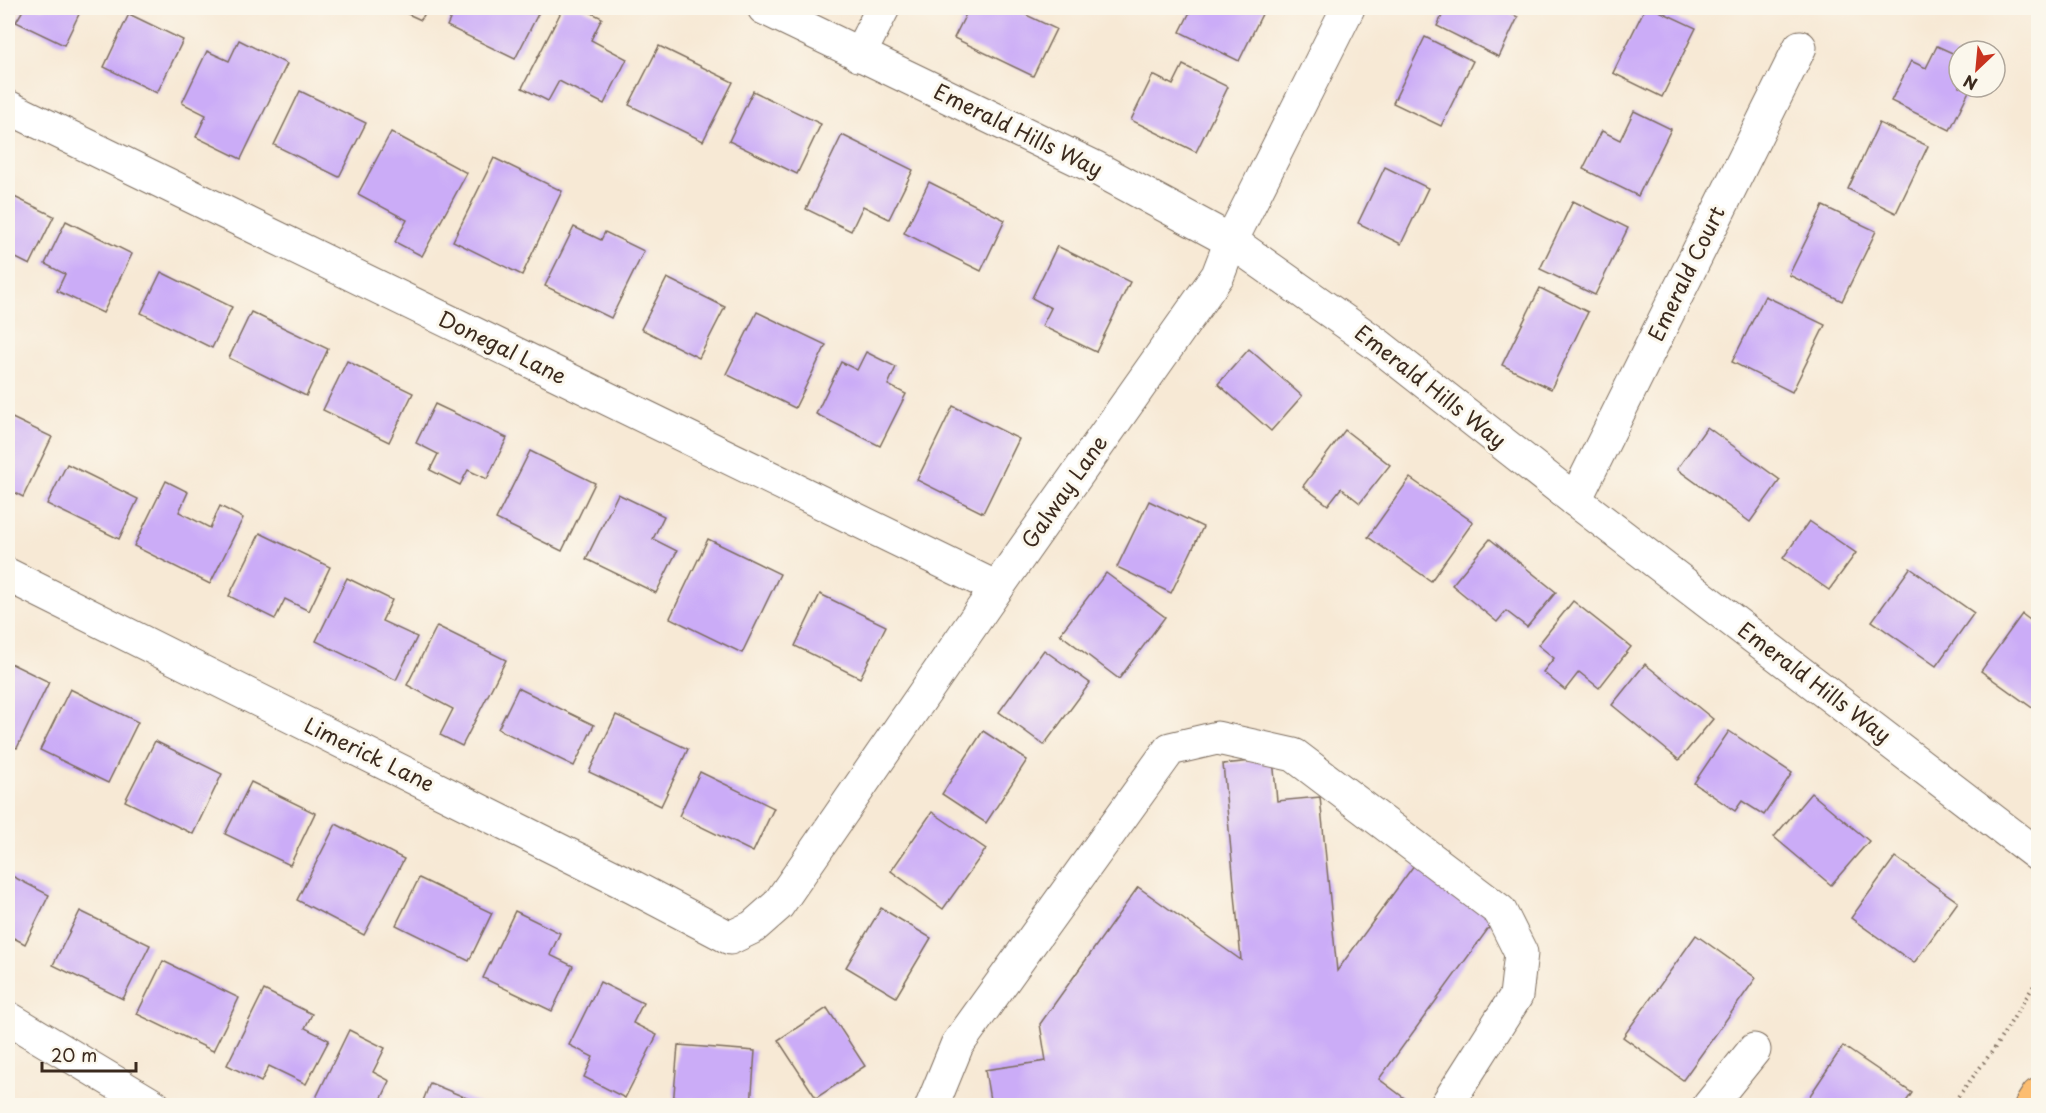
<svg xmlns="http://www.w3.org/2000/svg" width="2046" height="1113" font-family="'Playpen Sans',sans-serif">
<rect width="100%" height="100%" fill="#fbf7ec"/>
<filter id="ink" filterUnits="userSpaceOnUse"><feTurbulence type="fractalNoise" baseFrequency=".0167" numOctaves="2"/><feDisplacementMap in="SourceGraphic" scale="12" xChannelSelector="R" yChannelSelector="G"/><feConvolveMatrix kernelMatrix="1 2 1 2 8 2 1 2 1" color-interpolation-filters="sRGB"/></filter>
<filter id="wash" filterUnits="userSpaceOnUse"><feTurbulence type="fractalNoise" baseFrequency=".008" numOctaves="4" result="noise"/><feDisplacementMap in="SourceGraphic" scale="24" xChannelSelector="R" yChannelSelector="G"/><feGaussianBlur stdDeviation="1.35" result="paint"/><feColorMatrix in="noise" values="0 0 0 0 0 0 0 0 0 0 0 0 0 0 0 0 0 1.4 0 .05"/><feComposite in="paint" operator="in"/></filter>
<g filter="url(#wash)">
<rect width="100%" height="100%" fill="#f7e9d5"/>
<g id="blocks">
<!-- building -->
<g fill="#cbacf7">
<polygon points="18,8 82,8 64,45 16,22 23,10"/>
<polygon points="395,8 428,8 421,20"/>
<polygon points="455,8 541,8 515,59 447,26"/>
<polygon points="563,8 582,8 602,18 591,40 627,59 604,104 559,81 548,101 522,88"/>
<polygon points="969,8 1025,8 1022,13 1056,29 1033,76 954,38"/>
<polygon points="1192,8 1265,8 1239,61 1180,32"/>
<polygon points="1446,8 1498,8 1518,17 1499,57 1437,26"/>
<polygon points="1645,8 1653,8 1696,28 1662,97 1613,73"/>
<polygon points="129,14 183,40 157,93 104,67"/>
<polygon points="1425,37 1473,61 1441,126 1393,103"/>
<polygon points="239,40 287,64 241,159 196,137 206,115 182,103 207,51 229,61"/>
<polygon points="659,46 733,82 703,141 629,105"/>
<polygon points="1937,46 1959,56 1959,87 1971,87 1950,130 1891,101 1911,61 1926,68"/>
<polygon points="1183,65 1228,87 1196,152 1131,120 1153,75 1173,85"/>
<polygon points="300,91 366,123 339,177 274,145"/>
<polygon points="753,91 821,124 797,174 729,141"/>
<polygon points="1634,111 1671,129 1638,196 1583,169 1602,131 1620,140"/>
<polygon points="1879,123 1928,146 1896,213 1848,189"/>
<polygon points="391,132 467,173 422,256 395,242 407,220 358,194"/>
<polygon points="842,135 913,170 889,219 863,206 851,231 806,209"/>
<polygon points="494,158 562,191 522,275 453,241"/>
<polygon points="1385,167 1428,188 1401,244 1358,223"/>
<polygon points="929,182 1005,220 981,271 904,233"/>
<polygon points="8,194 54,216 30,265 8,254"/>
<polygon points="1573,201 1628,228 1595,295 1540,269"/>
<polygon points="1823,206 1876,231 1842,301 1789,275"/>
<polygon points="66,221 132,254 103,313 57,291 65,274 45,264"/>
<polygon points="574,227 601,240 605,232 644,251 611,318 545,286"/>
<polygon points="1057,246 1130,282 1096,352 1042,326 1051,308 1032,298"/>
<polygon points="161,272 232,307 212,348 141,313"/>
<polygon points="667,278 725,307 699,358 641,329"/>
<polygon points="1540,288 1588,312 1551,389 1502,365"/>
<polygon points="1765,296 1825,325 1792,392 1732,362"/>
<polygon points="251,312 328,349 306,396 229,358"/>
<polygon points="757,312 826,345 795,408 726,374"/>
<polygon points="1249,349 1302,396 1271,431 1218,384"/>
<polygon points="866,352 896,367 888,385 906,394 880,446 816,414 841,362 857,370"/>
<polygon points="347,361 413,393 389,442 323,410"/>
<polygon points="435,404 507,438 487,479 468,470 460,485 430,470 438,454 416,443"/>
<polygon points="953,406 1019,439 983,513 917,480"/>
<polygon points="8,416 52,437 23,497 8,489"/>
<polygon points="1707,427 1780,480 1750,522 1677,469"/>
<polygon points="1345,430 1390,465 1360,503 1341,488 1328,505 1303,486"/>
<polygon points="530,451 595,483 562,551 496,519"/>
<polygon points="67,464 138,499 119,539 47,504"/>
<polygon points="1410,478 1473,522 1431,581 1368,537"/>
<polygon points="166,481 188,492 179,512 210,528 220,506 243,518 210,584 134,546"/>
<polygon points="618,494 664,516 653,539 677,551 656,593 586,559"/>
<polygon points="1149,501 1203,527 1171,593 1117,567"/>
<polygon points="1809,521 1856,553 1829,590 1783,558"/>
<polygon points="260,533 330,567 309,611 285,599 275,619 229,596"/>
<polygon points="708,539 780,574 742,653 670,618"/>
<polygon points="1490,539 1556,592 1527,627 1506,611 1497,622 1452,585"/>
<polygon points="1910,568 1974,613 1936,666 1872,621"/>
<polygon points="1106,573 1165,617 1119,679 1060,634"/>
<polygon points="347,578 392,600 382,621 417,637 396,680 316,641"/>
<polygon points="820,594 886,626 860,678 795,646"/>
<polygon points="1573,601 1631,647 1599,688 1579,672 1565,690 1543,672 1554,658 1538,645"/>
<polygon points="2022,614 2038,626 2038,712 1981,671"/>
<polygon points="437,626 506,660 462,746 440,735 453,709 407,685"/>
<polygon points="1044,650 1090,683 1044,745 999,712"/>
<polygon points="8,662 49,682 17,748 8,744"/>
<polygon points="1645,664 1713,719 1679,760 1612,705"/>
<polygon points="518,688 594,725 574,766 498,729"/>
<polygon points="70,689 138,722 108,783 40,750"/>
<polygon points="616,715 688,749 661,806 589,772"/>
<polygon points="983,731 1027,760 986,823 942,794"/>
<polygon points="1729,731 1792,773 1764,815 1742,801 1735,811 1694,783"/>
<polygon points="155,741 222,774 193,834 125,801"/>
<polygon points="1273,759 1277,801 1320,797 1337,971 1417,861 1496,918 1379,1079 1415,1106 1234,1106 1235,1103 1223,1106 991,1106 985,1070 1046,1061 1040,1024 1138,887 1241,960 1223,764"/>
<polygon points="700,772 774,808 753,852 679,816"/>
<polygon points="251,782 315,813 290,865 225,834"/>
<polygon points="1811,793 1869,841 1831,885 1774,837"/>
<polygon points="932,812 986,849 943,909 891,871"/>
<polygon points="336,824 404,859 364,935 297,900"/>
<polygon points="1895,857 1958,902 1914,963 1851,918"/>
<polygon points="8,874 49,895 25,944 8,935"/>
<polygon points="419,878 492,913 469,961 396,925"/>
<polygon points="881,908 931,938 896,997 846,967"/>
<polygon points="80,911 150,945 123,999 53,965"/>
<polygon points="515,911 560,933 550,955 573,966 552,1011 483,978"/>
<polygon points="1696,935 1756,978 1683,1080 1623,1037"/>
<polygon points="163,961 239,998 213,1051 137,1014"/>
<polygon points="600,982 643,1003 633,1023 657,1035 625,1098 584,1077 593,1057 569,1045"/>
<polygon points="264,990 312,1014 305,1028 329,1040 306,1084 269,1066 261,1082 227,1065"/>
<polygon points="827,1008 865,1066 816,1098 778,1040"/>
<polygon points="349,1030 385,1048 373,1072 390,1081 378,1106 312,1106"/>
<polygon points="678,1045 755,1051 751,1106 673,1106"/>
<polygon points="1843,1046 1912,1093 1903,1106 1803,1106"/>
<polygon points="430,1083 484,1105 484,1106 421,1106"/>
</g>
</g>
</g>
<g filter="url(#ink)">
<use href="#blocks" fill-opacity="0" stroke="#7d6d5e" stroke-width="1.5"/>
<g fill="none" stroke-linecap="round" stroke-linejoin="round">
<defs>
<g id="minor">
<polyline points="764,8 1094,167 1231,241 1378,345 1575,500 2038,855"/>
<polyline points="859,55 883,8"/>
<polyline points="8,107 997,588"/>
<polyline points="1575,500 1800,47"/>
<polyline points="8,575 633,887 730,938 753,927 778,905 997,588 1218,275 1231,241 1348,8"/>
<polyline points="8,1018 154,1106"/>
<polyline points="932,1106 957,1045 1170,749 1217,738 1294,755 1500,911 1521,953 1516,996 1446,1106"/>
<polyline points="1709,1106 1754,1050"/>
</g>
<polyline id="major" points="2031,1106 2038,1095"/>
</defs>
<!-- minor casing -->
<use href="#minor" stroke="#7d6d5e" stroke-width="35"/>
<!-- major casing -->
<use href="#major" stroke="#7d6d5e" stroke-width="35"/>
<!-- path -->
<polyline stroke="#7d6d5e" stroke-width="4" stroke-dasharray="1.5 4.5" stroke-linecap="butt" points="1951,1106 1994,1049 2038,979"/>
<!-- minor -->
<use href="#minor" stroke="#fff" stroke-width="33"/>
<!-- major -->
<use href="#major" stroke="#fcbd6f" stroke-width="33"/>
</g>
</g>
<g text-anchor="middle" stroke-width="6" stroke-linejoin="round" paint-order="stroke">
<!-- street labels -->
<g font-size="21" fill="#3b2a1e" stroke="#fbf7ec">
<text transform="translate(1018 131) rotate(26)" y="7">Emerald Hills Way</text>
<text transform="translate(1687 274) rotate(-64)" y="7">Emerald Court</text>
<text transform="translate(502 348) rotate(26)" y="7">Donegal Lane</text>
<text transform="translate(1430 387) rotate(38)" y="7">Emerald Hills Way</text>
<text transform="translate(1065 492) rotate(-55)" y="7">Galway Lane</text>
<text transform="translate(1814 683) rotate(37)" y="7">Emerald Hills Way</text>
<text transform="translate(369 755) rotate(26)" y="7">Limerick Lane</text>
</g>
</g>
<!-- margin -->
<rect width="2046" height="1113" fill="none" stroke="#fbf7ec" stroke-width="30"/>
<!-- north arrow -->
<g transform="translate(1977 69) rotate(206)"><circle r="28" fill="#fbf7ec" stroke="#aea59a" stroke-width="1.5"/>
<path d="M0-4.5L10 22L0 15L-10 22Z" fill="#c8321e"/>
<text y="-9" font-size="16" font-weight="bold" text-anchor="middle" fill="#3b2a1e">N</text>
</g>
<!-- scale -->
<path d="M42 1062v9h94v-9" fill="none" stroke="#3b2a1e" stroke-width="3"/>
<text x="51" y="1062" font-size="18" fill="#3b2a1e" stroke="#fbf7ec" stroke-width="4.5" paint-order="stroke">20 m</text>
</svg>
